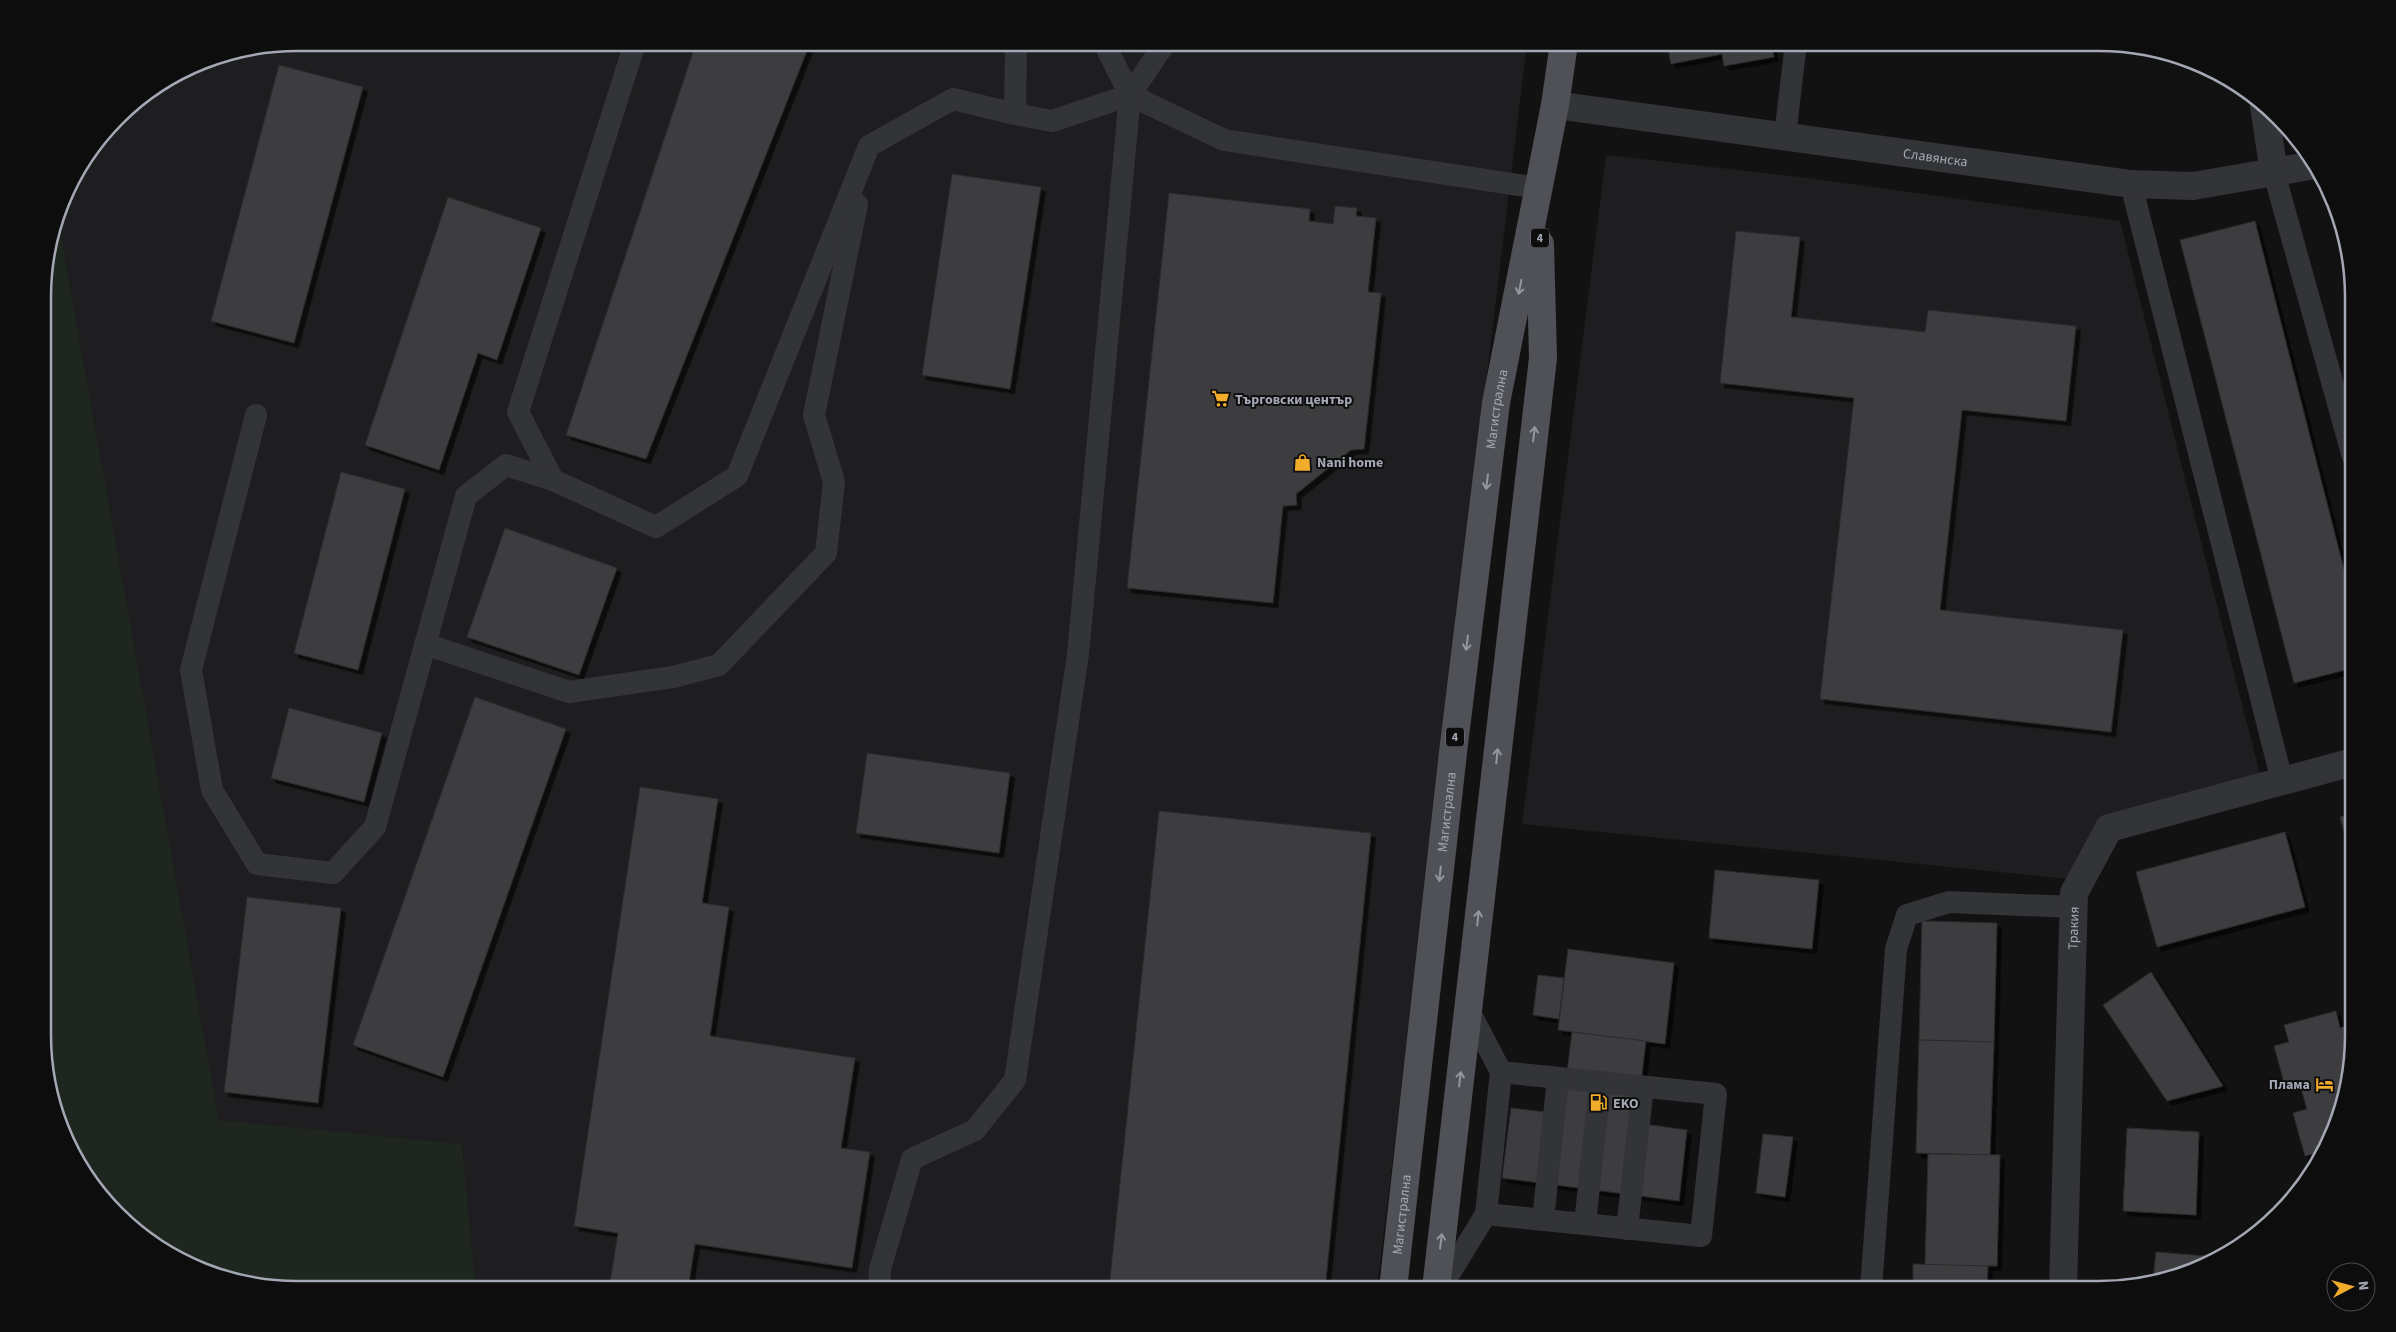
<svg xmlns="http://www.w3.org/2000/svg" width="2396" height="1332" font-family="'Source Sans 3',sans-serif">
<defs>
<filter id="shadow"><feDropShadow dx="4.5" dy="4.5" stdDeviation="0" flood-color="#0009"/></filter>
</defs>
<rect width="100%" height="100%" fill="#121213"/>
<!-- built -->
<g fill="#1e1e20">
<polygon points="297,43 1527,43 1377,1289 476,1289 462,1144 219,1121 58,219 69,184 129,106 200,62"/>
<polygon points="1606,155 1800,177 2120,221 2260,775 2100,818 2068,879 1522,824"/>
</g>
<!-- green -->
<polygon fill="#1e261f" points="58,219 219,1120 462,1144 476,1289 297,1289 231,1281 170,1256 129,1226 86,1177 62,1132 45,1068 45,264"/>
<!-- building -->
<g fill="#3c3d40" stroke="#2c2c2f" filter="url(#shadow)">
<polygon points="696,43 810,43 646,459 566,435"/>
<polygon points="1667,43 1771,43 1774,57 1724,66 1722,54 1671,64"/>
<polygon points="279,65 363,87 294,343 211,321"/>
<polygon points="952,174 1041,187 1010,389 922,375"/>
<polygon points="1169,193 1310,209 1309,221 1333,224 1335,206 1357,208 1356,216 1376,218 1368,292 1381,293 1364,449 1351,450 1296,494 1297,505 1283,506 1273,603 1127,588"/>
<polygon points="448,197 541,228 497,360 478,353 439,470 365,445"/>
<polygon points="2255,221 2353,605 2353,668 2294,683 2180,240"/>
<polygon points="1736,231 1800,237 1791,317 1925,332 1928,310 2076,326 2066,421 1962,410 1940,610 2123,630 2111,732 1820,699 1854,398 1720,383"/>
<polygon points="341,472 405,489 358,670 294,653"/>
<polygon points="505,528 617,568 579,675 467,637"/>
<polygon points="475,697 566,729 443,1077 353,1045"/>
<polygon points="289,708 382,733 364,802 271,778"/>
<polygon points="867,753 1010,773 999,853 856,833"/>
<polygon points="640,787 718,799 702,903 729,907 710,1036 855,1058 841,1148 870,1152 852,1268 695,1244 688,1289 609,1289 618,1233 574,1226"/>
<polygon points="1159,811 1371,833 1325,1289 1109,1289"/>
<polygon points="2353,814 2353,864 2340,817"/>
<polygon points="2285,832 2305,907 2157,947 2136,872"/>
<polygon points="1715,870 1819,880 1812,949 1709,938"/>
<polygon points="247,897 341,908 318,1103 224,1092"/>
<polygon points="1922,921 1997,923 1994,1042 1919,1040"/>
<polygon points="1568,949 1674,963 1665,1044 1558,1030"/>
<polygon points="2151,972 2223,1086 2167,1101 2103,1005"/>
<polygon points="1538,975 1564,978 1559,1019 1533,1015"/>
<polygon points="2336,1011 2340,1028 2353,1024 2353,1051 2345,1101 2321,1159 2319,1152 2305,1156 2293,1113 2307,1109 2299,1082 2285,1086 2274,1046 2289,1042 2284,1025"/>
<polygon points="1572,1032 1646,1041 1636,1123 1687,1130 1679,1201 1502,1178 1511,1108 1562,1114"/>
<polygon points="1919,1040 1994,1042 1990,1155 1916,1153"/>
<polygon points="2127,1128 2199,1132 2196,1215 2123,1211"/>
<polygon points="1763,1134 1793,1137 1785,1197 1756,1193"/>
<polygon points="1928,1154 2000,1155 1997,1266 1925,1265"/>
<polygon points="2156,1252 2218,1257 2180,1276 2153,1281"/>
<polygon points="1913,1264 1988,1266 1987,1289 1913,1289"/>
</g>
<g fill="none" stroke-linecap="round" stroke-linejoin="round">
<!-- service -->
<g stroke="#333438" stroke-width="22">
<polyline points="635,43 518,412 553,480 656,527 737,476 869,146 953,99 1015,114 1052,121 1130,95"/>
<polyline points="1104,43 1130,95 1224,140 1539,188"/>
<polyline points="1015,114 1016,43"/>
<polyline points="1785,136 1796,43"/>
<polyline points="2274,173 2353,457"/>
<polyline points="2131,184 2282,781"/>
<polyline points="256,415 191,670 212,790 257,864 333,873 375,827 466,496 506,465 553,480"/>
<polyline points="425,644 569,692 673,677 719,665 826,553 834,482 814,415 857,204"/>
<polyline points="1468,1009 1501,1072 1486,1214 1701,1236 1716,1094 1501,1072"/>
<polyline points="1543,1220 1558,1078"/>
<polyline points="1585,1224 1600,1083"/>
<polyline points="1627,1229 1643,1087"/>
<polyline points="879,1289 880,1269 912,1159 975,1130 1015,1080 1078,654 1130,95 1165,43"/>
<polyline points="1440,1289 1486,1214"/>
<polyline points="1871,1289 1896,949 1907,915 1949,902 2074,907"/>
</g>
<!-- minor -->
<g stroke="#333438" stroke-width="28">
<path id="s1" d="M1555,105L2131,184L2193,186L2315,165"/>
<polyline points="2264,106 2274,173"/>
<path id="s2" d="M2063,1289L2074,893L2109,828L2353,762"/>
</g>
<!-- primary -->
<g stroke="#4f5157" stroke-width="28">
<path id="s3" d="M1393,1289L1454,744L1496,403L1555,105L1564,43"/>
<polyline points="1436,1289 1543,358 1540,244"/>
</g>
</g>
<!-- one-way arrows -->
<defs><path id="oneway-shaft" d="M-6 0H5M1.5-3L5.5 0L1.5 3" fill="none" stroke-width="1.6" stroke-linecap="round" stroke-linejoin="round" transform="scale(1.25)"/></defs>
<g stroke="#9297a1">
<use href="#oneway-shaft" transform="translate(1520 287) rotate(101)"/>
<use href="#oneway-shaft" transform="translate(1534 434) rotate(-83)"/>
<use href="#oneway-shaft" transform="translate(1487 482) rotate(97)"/>
<use href="#oneway-shaft" transform="translate(1467 643) rotate(97)"/>
<use href="#oneway-shaft" transform="translate(1497 756) rotate(-84)"/>
<use href="#oneway-shaft" transform="translate(1440 874) rotate(96)"/>
<use href="#oneway-shaft" transform="translate(1478 918) rotate(-84)"/>
<use href="#oneway-shaft" transform="translate(1460 1079) rotate(-83)"/>
<use href="#oneway-shaft" transform="translate(1441 1241) rotate(-83)"/>
</g>
<!-- icons -->
<defs>
<symbol id="supermarket-bare" viewBox="-9 -9 18 18"><path d="M-6-5.5h2.5l.6 2H6L4.5 2H-2.5L-4.4-4H-6ZM-1.5 3.2a1.3 1.3 0 1 0 .1 0ZM3 3.2a1.3 1.3 0 1 0 .1 0Z" fill="#f1ac2c" stroke="#0d0d0e" stroke-width="2.5" paint-order="stroke"/></symbol>
<symbol id="shop-bare" viewBox="-9 -9 18 18"><path d="M-5-2.5h2.3a2.7 3.5 0 0 1 5.4 0H5L5.5 6h-11ZM-1.5-2.5h3a1.5 2.3 0 0 0-3 0Z" fill="#f1ac2c" stroke="#0d0d0e" stroke-width="2.5" paint-order="stroke"/></symbol>
<symbol id="hotel-bare" viewBox="-9 -9 18 18"><path d="M-6-4.5h1.5V1H6V5H4.5V3h-9V5H-6ZM-4 0a1.8 1.8 0 1 1 3.6 0ZM.5 0V-2.5h3Q6-2.5 6 0Z" fill="#f1ac2c" stroke="#0d0d0e" stroke-width="2.5" paint-order="stroke"/></symbol>
<symbol id="fuel-bare" viewBox="-9 -9 18 18"><path d="M-5.5-6h7V0h2V4h1.3V-2.5L3-4.5l.8-.8L6-3V5H2.5V1h-1V6h-7ZM-4.2-4.7v3.2H.2V-4.7Z" fill="#f1ac2c" stroke="#0d0d0e" stroke-width="2.5" paint-order="stroke"/></symbol>
</defs>
<g fill-rule="evenodd">
<use href="#supermarket-bare" x="1208" y="386" width="25" height="25"/>
<use href="#shop-bare" x="1290" y="450" width="25" height="25"/>
<use href="#hotel-bare" x="2312" y="1072" width="25" height="25"/>
<use href="#fuel-bare" x="1586" y="1090" width="25" height="25"/>
</g>
<g text-anchor="middle" stroke-width="4" stroke-linejoin="round" paint-order="stroke">
<!-- shield labels -->
<g fill="#0d0d0e" stroke="#767a82" stroke-width="1">
<rect x="1531" y="228.5" width="18" height="19" rx="4"/>
<rect x="1446" y="727.5" width="18" height="19" rx="4"/>
</g>
<g font-size="12" font-weight="bold" fill="#a3a8b4">
<text x="1540" y="242">4</text>
<text x="1455" y="741">4</text>
</g>
<!-- street labels -->
<g font-size="14" fill="#a3a8b4" stroke="#0d0d0e">
<text dy="5" stroke="none"><textPath href="#s1" startOffset="384">Славянска</textPath></text>
<text dy="5" stroke="none"><textPath href="#s3" startOffset="886">Магистрална</textPath></text>
<text dy="5" stroke="none"><textPath href="#s3" startOffset="480">Магистрална</textPath></text>
<text dy="5" stroke="none"><textPath href="#s2" startOffset="361">Тракия</textPath></text>
<text dy="5" stroke="none"><textPath href="#s3" startOffset="75">Магистрална</textPath></text>
</g>
<!-- poi labels -->
<g font-size="14" font-weight="bold" fill="#a3a8b4" stroke="#0d0d0e" text-anchor="start">
<text x="1235" y="404">Търговски център</text>
<text x="1317" y="467">Nani home</text>
<text x="2310" y="1089" text-anchor="end">Плама</text>
<text x="1613" y="1108">EKO</text>
</g>
</g>
<!-- crop -->
<path d="M0 0H2396V1332H0ZM297 51H2099A246 246 0 0 1 2345 297V1035A246 246 0 0 1 2099 1281H297A246 246 0 0 1 51 1035V297A246 246 0 0 1 297 51Z" fill="#0d0d0e" fill-rule="evenodd"/>
<path fill="none" stroke="#a3a8b4" stroke-width="2.5" d="M297 51H2099A246 246 0 0 1 2345 297V1035A246 246 0 0 1 2099 1281H297A246 246 0 0 1 51 1035V297A246 246 0 0 1 297 51Z"/>
<!-- north arrow -->
<g transform="translate(2351 1287) rotate(84)"><circle r="24" fill="#0d0d0e" stroke="#494b50"/>
<path d="M0-4L9 19L0 12L-9 19Z" fill="#f1ac2c"/>
<text y="-8" font-size="14" font-weight="bold" text-anchor="middle" fill="#a3a8b4">N</text>
</g>
</svg>
